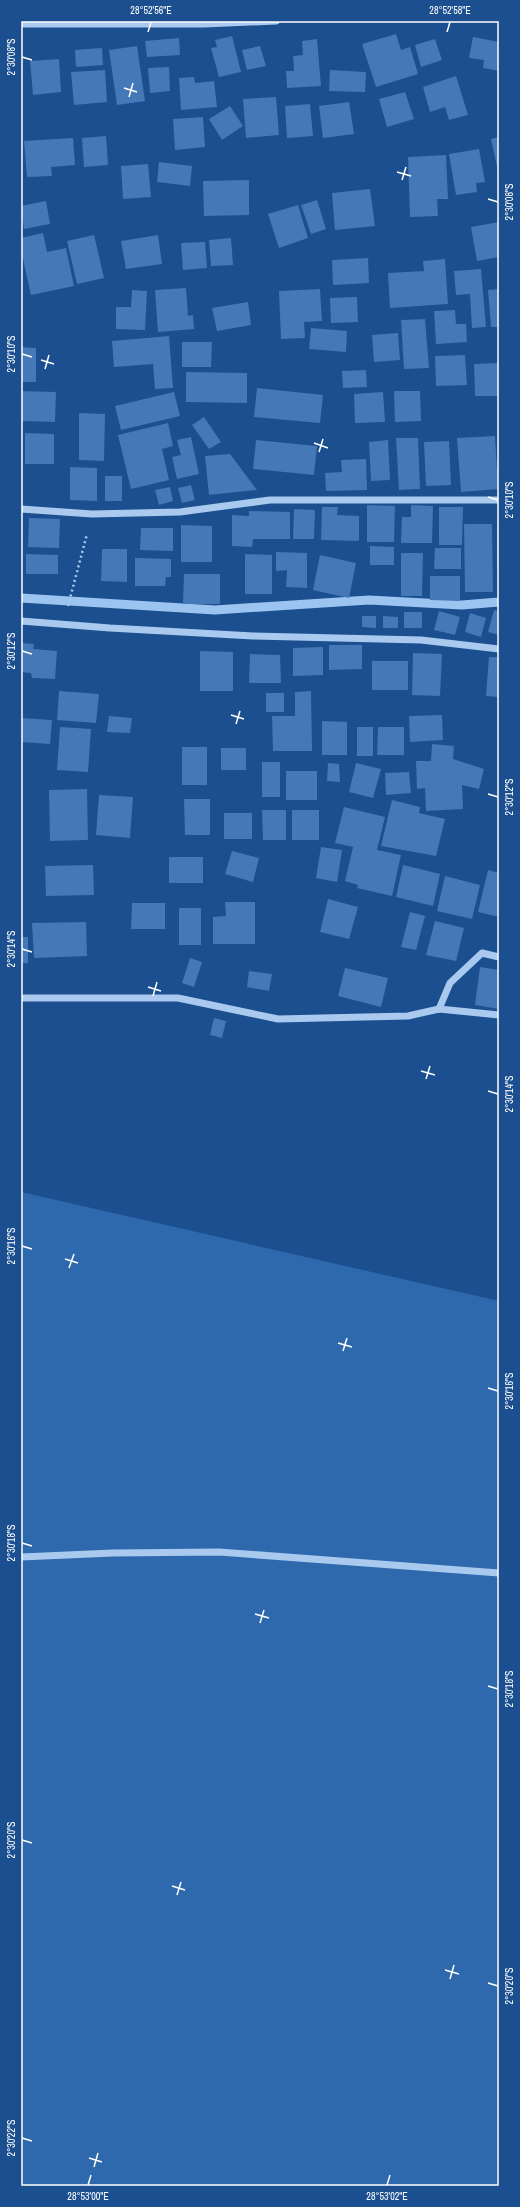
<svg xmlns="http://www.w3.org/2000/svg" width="520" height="2207" font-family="'Archivo Narrow',sans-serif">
<rect width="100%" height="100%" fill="#1b4f8f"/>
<!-- green -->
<polygon fill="#2e69ad" points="21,1192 499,1301 499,2186 21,2186"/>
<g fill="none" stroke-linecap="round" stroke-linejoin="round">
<!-- stream -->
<polyline stroke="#9cc4f0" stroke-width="9" points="21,598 215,610 369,600 462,605 499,602"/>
</g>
<!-- building -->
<g fill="#4478b7">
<polygon points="396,34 401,50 410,47 418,74 376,87 362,44"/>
<polygon points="232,36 241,72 219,77 211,48 217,47 215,40"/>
<polygon points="473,37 499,42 499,71 483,68 484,60 469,58"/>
<polygon points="179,38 180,55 147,57 145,41"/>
<polygon points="317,39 321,86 287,88 286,71 294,71 293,56 303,55 302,41"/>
<polygon points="435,39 442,60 421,67 415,45"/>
<polygon points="137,46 145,101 117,105 109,50"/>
<polygon points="260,46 266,66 247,70 242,50"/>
<polygon points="102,48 103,65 76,67 75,50"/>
<polygon points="59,59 61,92 33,95 30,61"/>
<polygon points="169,67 170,91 150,93 148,68"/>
<polygon points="105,70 107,102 74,105 71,72"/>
<polygon points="330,70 366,72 365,92 329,91"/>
<polygon points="456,76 468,115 449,120 445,107 430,112 423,87"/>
<polygon points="194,77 195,83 214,81 217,107 181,110 179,78"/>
<polygon points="405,92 414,119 387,127 379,99"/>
<polygon points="276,97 279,135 246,138 243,99"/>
<polygon points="349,102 354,134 323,138 319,106"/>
<polygon points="310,104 313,136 287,138 285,106"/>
<polygon points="230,106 243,126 222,140 209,119"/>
<polygon points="203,117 205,147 175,150 173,119"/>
<polygon points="106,136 108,165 84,167 82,138"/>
<polygon points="499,137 499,171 498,171 491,139"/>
<polygon points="73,138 75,165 51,167 52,176 27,177 24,141"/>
<polygon points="479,149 485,182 476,183 477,192 456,195 449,154"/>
<polygon points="446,155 448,199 437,199 438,216 410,217 408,157"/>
<polygon points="159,162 192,166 190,186 157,182"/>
<polygon points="148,164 151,197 123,199 121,166"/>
<polygon points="249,180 249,215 204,216 203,181"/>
<polygon points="370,189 375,226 335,230 332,193"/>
<polygon points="317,200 326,229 311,234 301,205"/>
<polygon points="46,201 50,224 24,229 21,206"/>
<polygon points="298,205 308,238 279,248 268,214"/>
<polygon points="499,222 499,257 477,261 471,227"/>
<polygon points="43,233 47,252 66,248 74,286 31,295 21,250 21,238"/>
<polygon points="94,235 104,278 77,284 67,241"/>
<polygon points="158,235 162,264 126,269 121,241"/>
<polygon points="231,238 233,265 211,266 209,240"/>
<polygon points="205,242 207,268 183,270 181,243"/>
<polygon points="368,258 369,283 333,285 332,260"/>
<polygon points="445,259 448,304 390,308 388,273 424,271 423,261"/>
<polygon points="481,269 486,327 472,328 470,294 456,295 454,271"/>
<polygon points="186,288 188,316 193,315 194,329 158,332 155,290"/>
<polygon points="320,289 322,321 304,322 305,338 281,339 279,291"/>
<polygon points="499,289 499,327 491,327 488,290"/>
<polygon points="132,290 147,291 145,330 116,329 116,307 131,307"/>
<polygon points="357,297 358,322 331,323 330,298"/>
<polygon points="248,302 251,325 217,331 212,308"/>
<polygon points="455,310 456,324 466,324 467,342 436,344 434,311"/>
<polygon points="425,319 429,368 404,369 401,320"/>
<polygon points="311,328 347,331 346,352 309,349"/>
<polygon points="398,333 400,360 374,362 372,335"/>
<polygon points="169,336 173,388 155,389 153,364 114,367 112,341"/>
<polygon points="182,342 212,342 211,367 182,367"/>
<polygon points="21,347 36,348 36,382 21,382"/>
<polygon points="465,355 467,385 436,386 435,356"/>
<polygon points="499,363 499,396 475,396 474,364"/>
<polygon points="366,370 367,387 343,388 342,371"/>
<polygon points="186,372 247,373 247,403 186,402"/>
<polygon points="257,388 323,395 320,423 254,417"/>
<polygon points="21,391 56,392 55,422 21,421"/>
<polygon points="394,391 420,391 421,421 395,422"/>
<polygon points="174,392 180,416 121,430 115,406"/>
<polygon points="383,392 385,422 355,423 354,394"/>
<polygon points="79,413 105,414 104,461 79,460"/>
<polygon points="204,417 221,442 209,449 192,425"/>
<polygon points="168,423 173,446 162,449 169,480 131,489 118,435"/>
<polygon points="25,433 54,434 54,464 25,464"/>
<polygon points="495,436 498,489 461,492 457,438"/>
<polygon points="191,437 199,474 177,479 172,457 181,455 177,440"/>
<polygon points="396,438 418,438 420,489 399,490"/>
<polygon points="256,440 317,446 314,475 253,469"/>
<polygon points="388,440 390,480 371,481 369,442"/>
<polygon points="449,441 451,485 426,486 424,442"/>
<polygon points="230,454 257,490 209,495 205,456"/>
<polygon points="366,459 367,490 326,491 325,473 342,472 341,460"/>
<polygon points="70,467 97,468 97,501 70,500"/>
<rect x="105" y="476" width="17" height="25"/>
<polygon points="191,485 195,500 182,503 178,488"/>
<polygon points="170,487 173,501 159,505 155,490"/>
<polygon points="367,505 395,506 394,542 367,542"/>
<polygon points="411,505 433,506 432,543 401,543 402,517 411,517"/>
<polygon points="322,507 338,507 337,515 359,516 359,541 321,540"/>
<polygon points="439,507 463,507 462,545 439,545"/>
<polygon points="294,509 315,510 314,539 293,539"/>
<polygon points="249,511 290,512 290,539 253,539 252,547 232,546 232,515 249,516"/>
<polygon points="29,518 60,519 59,548 28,547"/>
<polygon points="464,524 492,524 493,592 465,592"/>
<polygon points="181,525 212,526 212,562 181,562"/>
<rect x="497" y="525" width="2" height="41"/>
<polygon points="141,528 173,528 173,551 140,550"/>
<polygon points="370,546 394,547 394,565 370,565"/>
<polygon points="435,548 461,548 461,569 434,569"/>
<polygon points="102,549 127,549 127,582 101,581"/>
<polygon points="276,552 307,553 307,588 286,587 287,570 276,571"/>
<polygon points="401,553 423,553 422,596 401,596"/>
<polygon points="26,554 58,555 58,574 26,574"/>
<polygon points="245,554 272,555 272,594 245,594"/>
<polygon points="320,555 356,563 349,598 313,590"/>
<polygon points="135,558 171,559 171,577 166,577 165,586 135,586"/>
<polygon points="184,574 220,574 220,604 183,604"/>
<polygon points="430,576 460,576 460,601 430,600"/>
<polygon points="494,610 499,611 499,635 488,632"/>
<polygon points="439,611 460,617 455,635 434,630"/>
<rect x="404" y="612" width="18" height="16"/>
<polygon points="470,613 486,618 481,637 465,632"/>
<polygon points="362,616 376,616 376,628 362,627"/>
<polygon points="383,616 398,617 398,628 383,628"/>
<polygon points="21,643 34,644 33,649 57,651 55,679 32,678 31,673 21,672"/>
<polygon points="329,645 362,645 362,669 329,670"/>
<polygon points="323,647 323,675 293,676 293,648"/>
<polygon points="200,651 233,652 233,691 200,691"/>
<polygon points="413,653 442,654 440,696 412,695"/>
<polygon points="250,654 280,655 281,683 249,683"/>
<polygon points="489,657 499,657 499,697 486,696"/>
<rect x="372" y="661" width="36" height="29"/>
<polygon points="59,691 99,694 96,723 57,720"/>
<polygon points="311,691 312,751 273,751 272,716 295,716 295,692"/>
<rect x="266" y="693" width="18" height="19"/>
<polygon points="442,715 443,740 410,742 409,716"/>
<polygon points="109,716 132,718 130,733 107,732"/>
<polygon points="21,718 52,720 50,744 21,742"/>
<polygon points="322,721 347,722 347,755 322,755"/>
<polygon points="60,727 91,729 88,772 57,770"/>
<rect x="357" y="727" width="16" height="29"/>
<polygon points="378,727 404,727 404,755 377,755"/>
<polygon points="432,744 454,746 453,759 484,769 479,789 462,785 463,809 426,811 425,788 417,789 416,761 431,761"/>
<rect x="182" y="747" width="25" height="38"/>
<rect x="221" y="748" width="25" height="22"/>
<rect x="262" y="762" width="18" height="35"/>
<polygon points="328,763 339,764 340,782 327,781"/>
<polygon points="356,763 381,769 373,798 349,792"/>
<rect x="286" y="771" width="31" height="29"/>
<polygon points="409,772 411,793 386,795 385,773"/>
<polygon points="87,789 88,840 50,841 49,790"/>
<polygon points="99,795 133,797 130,838 96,835"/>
<polygon points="184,799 210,799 210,835 185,835"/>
<polygon points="392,800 420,807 419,813 445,819 436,856 381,846"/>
<polygon points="344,807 385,817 377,850 401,855 392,896 357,888 358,885 345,881 353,847 335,843"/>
<polygon points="262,810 286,810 286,840 263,840"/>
<rect x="292" y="810" width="27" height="30"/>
<rect x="224" y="813" width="28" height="26"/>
<polygon points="321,847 342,850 337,882 316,878"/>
<polygon points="232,851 259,858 253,882 225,874"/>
<rect x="169" y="857" width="34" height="26"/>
<polygon points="93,865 94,895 46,896 45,866"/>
<polygon points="403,865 440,874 433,906 396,897"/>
<polygon points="488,870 499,873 499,917 478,912"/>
<polygon points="445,876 480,885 472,919 437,911"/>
<polygon points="328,899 358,907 349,939 320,932"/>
<polygon points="225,902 255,902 255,944 213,944 213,917 226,916"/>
<polygon points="132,903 165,903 165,929 131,929"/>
<rect x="179" y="908" width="22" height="37"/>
<polygon points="410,912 425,916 416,950 401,947"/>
<polygon points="435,921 464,928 456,961 426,955"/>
<polygon points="86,922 87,956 34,958 32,923"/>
<rect x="21" y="937" width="7" height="26"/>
<polygon points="190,958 202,962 194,987 182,983"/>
<polygon points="480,967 499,970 499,1009 475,1005"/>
<polygon points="345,968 388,978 381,1007 338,996"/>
<polygon points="249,971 272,974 269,991 247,987"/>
<polygon points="214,1018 226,1021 222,1038 210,1035"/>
</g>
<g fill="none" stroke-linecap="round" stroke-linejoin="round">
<!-- path -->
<polyline stroke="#a9c9ee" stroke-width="2.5" stroke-dasharray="2 3" stroke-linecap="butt" points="68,606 87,534"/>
<!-- minor -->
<g stroke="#a9c9ee" stroke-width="7">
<polyline points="21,24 204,24 276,21"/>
<polyline points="21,509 92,514 180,512 270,500 499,500"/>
<polyline points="21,621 110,628 253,636 421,640 499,649"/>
<polyline points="21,998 178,998 278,1019 408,1016 439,1009 499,1015"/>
<polyline points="439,1009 450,983 482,953 499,957"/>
<polyline points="21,1557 113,1553 219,1552 499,1573"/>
</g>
</g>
<!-- ticks -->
<path fill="none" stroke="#fff" stroke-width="1.5" d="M148,32L151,22M447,32L450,22M22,57L32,60M124,88L137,92M129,97L133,83M397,172L411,176M402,180L406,167M488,199L498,202M22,354L32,357M41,360L54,364M45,369L49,355M314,443L328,448M319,452L323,439M488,497L498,500M22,651L32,654M231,715L244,719M236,724L240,711M488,794L498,797M22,949L32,952M148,987L161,991M153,996L157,982M421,1071L435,1075M426,1079L430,1066M488,1091L498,1094M22,1246L32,1249M65,1259L78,1263M69,1268L74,1254M338,1343L352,1347M343,1351L347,1338M488,1388L498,1391M22,1543L32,1546M255,1614L269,1618M260,1623L264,1610M488,1686L498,1689M22,1840L32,1843M172,1886L185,1890M177,1895L181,1882M445,1970L459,1974M450,1979L454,1965M488,1983L498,1986M22,2138L32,2141M89,2158L102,2162M94,2167L98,2153M88,2185L91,2175M387,2185L390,2175"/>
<!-- border -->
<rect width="520" height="2207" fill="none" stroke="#1b4f8f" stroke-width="44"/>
<rect x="22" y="22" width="476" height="2163" fill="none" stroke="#fff" stroke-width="1.5"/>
<g font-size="10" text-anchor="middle" fill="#fff">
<text x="151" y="14">28°52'56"E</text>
<text x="450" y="14">28°52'58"E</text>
<text transform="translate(11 57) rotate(-90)" y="4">2°30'08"S</text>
<text transform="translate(509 202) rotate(-90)" y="4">2°30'08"S</text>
<text transform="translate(11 354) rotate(-90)" y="4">2°30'10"S</text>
<text transform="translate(509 500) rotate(-90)" y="4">2°30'10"S</text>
<text transform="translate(11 651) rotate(-90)" y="4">2°30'12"S</text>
<text transform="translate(509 797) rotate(-90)" y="4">2°30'12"S</text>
<text transform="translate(11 949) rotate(-90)" y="4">2°30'14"S</text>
<text transform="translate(509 1094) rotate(-90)" y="4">2°30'14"S</text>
<text transform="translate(11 1246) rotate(-90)" y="4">2°30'16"S</text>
<text transform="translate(509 1391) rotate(-90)" y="4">2°30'16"S</text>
<text transform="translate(11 1543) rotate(-90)" y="4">2°30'18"S</text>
<text transform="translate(509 1689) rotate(-90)" y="4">2°30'18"S</text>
<text transform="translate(11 1840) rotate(-90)" y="4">2°30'20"S</text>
<text transform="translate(509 1986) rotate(-90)" y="4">2°30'20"S</text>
<text transform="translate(11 2138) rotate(-90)" y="4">2°30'22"S</text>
<text x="88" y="2200">28°53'00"E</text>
<text x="387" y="2200">28°53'02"E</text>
</g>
</svg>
